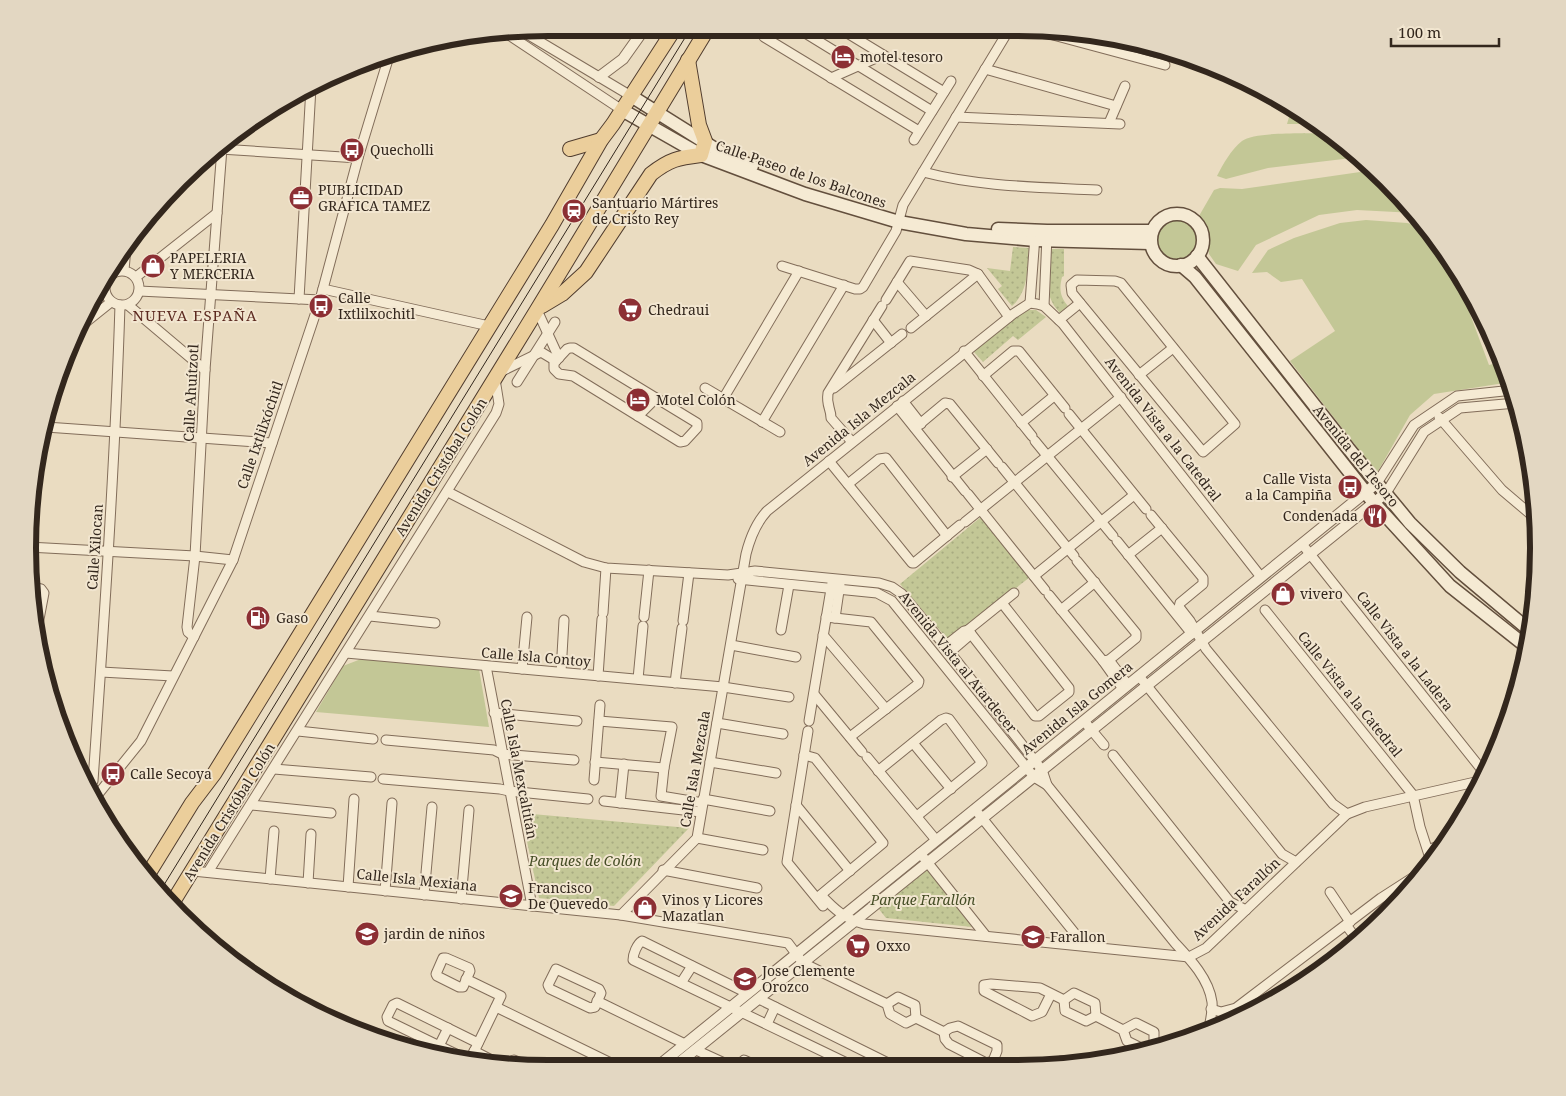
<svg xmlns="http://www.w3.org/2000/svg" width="1566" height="1096" font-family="'Noto Serif',serif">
<defs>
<pattern id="park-dots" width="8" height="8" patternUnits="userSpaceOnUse" patternTransform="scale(1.25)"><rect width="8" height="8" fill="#c3c796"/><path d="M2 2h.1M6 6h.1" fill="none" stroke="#a8ab81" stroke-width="1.8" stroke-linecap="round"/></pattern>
</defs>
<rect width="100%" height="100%" fill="#eadcc1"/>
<!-- grass -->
<g fill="#c3c796">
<polygon points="1292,107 1315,123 1315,124 1287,124"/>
<path d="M1328,133L1360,157L1268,168L1226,179L1217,176C1223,164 1231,150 1242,141C1255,131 1310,134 1328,133Z"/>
<polygon points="1367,171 1380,176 1409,205 1415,213 1357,210 1319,215 1256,245 1238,271 1216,264 1209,254 1207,230 1199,216 1214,190 1220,188 1242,189"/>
<circle cx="1177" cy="239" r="22"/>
<polygon points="1366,220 1407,223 1425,227 1457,272 1457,279 1489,365 1502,362 1511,382 1434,394 1410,415 1377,473 1290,361 1335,331 1302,279 1281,282 1267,272 1252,273 1268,250 1294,238 1340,223"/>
<polygon points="361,659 479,669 489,727 316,712 343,666"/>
</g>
<!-- park -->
<g fill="url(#park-dots)">
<path d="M1013,247L1029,248C1027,269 1029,291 1012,306L998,289L1002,286L987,268L1010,271Z"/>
<path d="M1050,249H1064V276L1062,277C1059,289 1060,297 1068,306L1060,313C1042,295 1048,272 1050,249Z"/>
<polygon points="1025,310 1036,310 1046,317 1018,340 1013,336 983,362 974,352 974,348"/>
<polygon points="981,517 1030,577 949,641 900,584"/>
<polygon points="521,813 689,828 614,906 539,898"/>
<polygon points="927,869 972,927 886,918 878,908"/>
</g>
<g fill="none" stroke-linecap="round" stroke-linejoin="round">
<defs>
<g id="minor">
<polyline points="766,28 763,32 764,37 919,131"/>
<polyline points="797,28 932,111"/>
<polyline points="839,28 944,92"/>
<polyline points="1027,28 1165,65"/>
<polyline points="522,31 631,96"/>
<polyline points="506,33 622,110"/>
<polyline points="985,69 1116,106"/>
<polyline points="831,78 883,55"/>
<polyline points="956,117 1120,124"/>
<polyline points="1109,123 1125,86"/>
<polyline points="914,140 951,81"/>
<polyline points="220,149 358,158"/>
<path d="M923,172C980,187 1040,187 1097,190"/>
<polyline points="782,266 855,289 860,289 863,287 896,231 903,205 1010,28"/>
<polyline points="124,270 126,248"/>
<circle cx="122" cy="288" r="17"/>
<polyline points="136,277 217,213"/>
<polygon points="1077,280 1115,281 1121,283 1235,424 1203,452 1072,293 1071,285"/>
<polyline points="897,282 926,316"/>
<polyline points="323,289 489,326"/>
<polyline points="139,291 320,300"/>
<polyline points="299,299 311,87"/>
<polyline points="886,300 910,261 969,270 978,274 1009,317"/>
<polyline points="1030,303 1035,236"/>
<polyline points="128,305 205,370"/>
<polyline points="1044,306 1047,236"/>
<polyline points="537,310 559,358"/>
<polyline points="873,320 891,343"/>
<polyline points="1059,320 1080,303"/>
<polyline points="911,328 978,274"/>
<polyline points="76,330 111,302"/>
<polygon points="570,348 574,348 697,423 697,428 685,441 680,442 573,376 559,374 554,369 554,363 567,349"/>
<polyline points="964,351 1032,436"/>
<polyline points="500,372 541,352 556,361"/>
<polyline points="1139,375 1173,348"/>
<polyline points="983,376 1013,351 1019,351 1065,408"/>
<polyline points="517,382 555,322"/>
<polyline points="705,388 780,432"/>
<polyline points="834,388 902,334"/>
<polyline points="723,399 799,271"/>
<polyline points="903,401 921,424"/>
<polyline points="897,406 965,491"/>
<polyline points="1069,414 1146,509"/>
<polyline points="638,416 656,398"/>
<polyline points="1439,417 1502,490 1535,518"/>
<polyline points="762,422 844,285"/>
<polyline points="1021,423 1054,396"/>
<polyline points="46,427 272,443"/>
<polyline points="915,428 945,403 950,404 998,463"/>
<polyline points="1035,441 1113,536"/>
<path d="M852,442L831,418C831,408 826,406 828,393L882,306"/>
<polyline points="829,461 912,563 914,563 960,525"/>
<polyline points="1002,467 1074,556"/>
<polyline points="952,477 987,449"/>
<polyline points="1377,483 1414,425 1457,396 1513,390"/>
<polyline points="848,484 879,459 886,458 947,536"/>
<polyline points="448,492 584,562 606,568 728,575 755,571 879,583 892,587 902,594 945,646 1042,770 1047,785"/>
<polyline points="1386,493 1424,432 1460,408 1516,403"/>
<polyline points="968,494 1045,590"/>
<polyline points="1151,515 1203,578 1203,584 1180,603 1179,607 1190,621 1206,649 1333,804 1347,814"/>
<polyline points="965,522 1121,397"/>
<polyline points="1117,541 1192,634"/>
<polyline points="1302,544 1486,775"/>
<polyline points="28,547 195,556 233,560"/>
<polyline points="1128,555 1162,528"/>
<polyline points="1077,561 1136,633 1136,638 1109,660 1103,661 1123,689"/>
<polyline points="1034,576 1134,495"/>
<path d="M738,579L877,593L892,601L1026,767L1034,777L1047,785L1175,943C1190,959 1209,979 1212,1002C1213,1011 1210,1021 1209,1029"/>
<polyline points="31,587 41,589 44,593 36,635"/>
<polyline points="1049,595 1103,661"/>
<polyline points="1061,610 1095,582"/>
<polyline points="603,613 606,568"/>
<polyline points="370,616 435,623"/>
<polyline points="644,617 649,570"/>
<polyline points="826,617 871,622 919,681 918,684 850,737"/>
<polyline points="835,618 840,584"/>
<polyline points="683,621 689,573"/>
<polyline points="781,630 789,585"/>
<polyline points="968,630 1035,716 1039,716 1069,692 1069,688 1002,603"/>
<polyline points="823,635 886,709"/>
<polyline points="194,637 188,632 187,627 195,556 205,370 222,148"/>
<polyline points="731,645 796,657"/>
<polyline points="945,646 964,631 968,630 1014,593"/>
<polyline points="950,652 971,634"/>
<polyline points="346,653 723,687 789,697"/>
<polyline points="1109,660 1128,685"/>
<polyline points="486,666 532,906"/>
<polyline points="522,669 527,617"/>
<polyline points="101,672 173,676"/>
<polyline points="561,672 564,620"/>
<polyline points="598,676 602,619"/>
<polyline points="1139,676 1282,854 1296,862"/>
<polyline points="638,679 643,626"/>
<polyline points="675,683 682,628"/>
<polyline points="814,694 862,752"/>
<polyline points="494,713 577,721"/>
<polyline points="599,721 672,727 664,768 661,796 703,803"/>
<polyline points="809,721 832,583"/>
<polyline points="1084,721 1104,745"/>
<polyline points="717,723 783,734"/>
<polyline points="298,731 373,739"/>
<polyline points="808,731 787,862 823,906"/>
<polyline points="386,740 494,750 502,754 574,760"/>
<polyline points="913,743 951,789"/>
<polyline points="804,755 815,758 883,843 817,898"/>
<polyline points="1113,755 1230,902 1246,910"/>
<polyline points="867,757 936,840"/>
<polyline points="595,762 664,768"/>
<polyline points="710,762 776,773"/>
<polyline points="274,769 371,777"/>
<polyline points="878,771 941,720 946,718 949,719 982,763 917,816"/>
<polyline points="383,779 500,789 509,791 588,799"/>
<polyline points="594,780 600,705"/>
<path d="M88,788L93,781C104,622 115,464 120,305"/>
<polyline points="95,798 141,741 233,560 320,300 358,158 390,53"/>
<polyline points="703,799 770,811"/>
<polyline points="604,801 701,812"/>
<polyline points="620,803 624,764"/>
<polyline points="252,805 331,813"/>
<polyline points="796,805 850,871"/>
<polyline points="978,813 1085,946"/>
<polyline points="697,838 763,850"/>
<polyline points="1428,850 1444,844"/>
<polyline points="920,853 986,936"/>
<polyline points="663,870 757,888"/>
<polyline points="193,871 621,915 788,943 803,963 887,1004 890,1014 906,1023 916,1018"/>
<polyline points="208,872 496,413 499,404 495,379"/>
<polyline points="270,879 274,831"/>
<polyline points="308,883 311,834"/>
<polyline points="348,887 354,799"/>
<polyline points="385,891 392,803"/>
<polyline points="1330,892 1350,922"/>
<polyline points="424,895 432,807"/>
<path d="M821,895C834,909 845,919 864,924L1189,957L1206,948L1347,814L1365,807L1484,780"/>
<polyline points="461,899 469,810"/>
<path d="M621,915L697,838L746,554C750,538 756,523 767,511L1013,314L1030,303L1037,304L1044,306L1063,324L1261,577"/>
<polyline points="1346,925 1358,941"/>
<polygon points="443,958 446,958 469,968 470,971 463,987 459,987 437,976 436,974"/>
<polygon points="556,969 599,989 601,993 595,1007 590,1008 550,989 548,985"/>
<polyline points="466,979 501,996 470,1060"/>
<polyline points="681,983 692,966"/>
<path d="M747,993L642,941C637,944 633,954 633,960L851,1065"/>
<polyline points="1051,994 1042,1012 1032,1016 984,991 984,985 991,984 1040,988 1064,1000"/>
<polyline points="759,999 888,1063 888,1065"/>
<polyline points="1064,1000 1074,993 1095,1003 1096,1016"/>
<polyline points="1064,1000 1065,1011 1086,1021 1096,1016"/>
<polyline points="597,1001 685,1044"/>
<polyline points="887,1004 898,997 915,1005 916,1018"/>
<polyline points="496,1007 619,1067"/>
<polyline points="1211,1009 1221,1012 1236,1008 1381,898 1426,869 1431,861 1420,827 1413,795 1265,610"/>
<polyline points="1096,1016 1123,1030 1127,1041 1145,1050 1154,1045"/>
<polyline points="916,1018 944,1032"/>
<polyline points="767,1024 775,1007"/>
<polygon points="958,1026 997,1045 997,1051 993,1061 986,1063 949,1044 945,1039 944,1032 950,1028"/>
<polyline points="1123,1030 1136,1023 1154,1032 1154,1045"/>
<polyline points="439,1046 448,1028"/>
<polyline points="696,1050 731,1066"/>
<polyline points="474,1051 503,1066"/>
<polyline points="466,1059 388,1021 387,1017 393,1005 397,1003 478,1043"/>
<polyline points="1060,1064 1061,1061 1070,1061 1077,1064"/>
<polyline points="507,1066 509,1062 514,1060 530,1067"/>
<polyline points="739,1066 744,1060 757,1066"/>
</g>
<g id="tertiary">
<polyline points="599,77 623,59 645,28"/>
<polyline points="675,1066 1386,493"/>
<polyline points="657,1067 1377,483"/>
</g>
<g id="secondary">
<polyline points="631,96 725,155 752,166"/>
<polyline points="622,110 701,155 805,194 899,222 966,234 1035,240 1150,243"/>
<circle cx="1177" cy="240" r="26"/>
<polyline points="998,229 1047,231 1152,231"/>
<polyline points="1197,256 1348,448 1410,523 1460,572 1529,630"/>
<polyline points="1181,265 1195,277 1374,503 1450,586 1527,647"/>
</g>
<g id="primary">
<polyline points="570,149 601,140"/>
<path d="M542,306L562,294L586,272L651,174C670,159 678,158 701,155L705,141L699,125L688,60"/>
<polyline points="147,876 192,803 214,774 552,225 601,140 613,124 675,28"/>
<polyline points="171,905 537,310 708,28"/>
</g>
</defs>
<!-- minor casing -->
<use href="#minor" stroke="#826d5a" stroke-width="11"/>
<!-- tertiary casing -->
<use href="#tertiary" stroke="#826d5a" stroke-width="12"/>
<!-- secondary casing -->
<use href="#secondary" stroke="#634f3d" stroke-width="15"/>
<!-- primary casing -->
<use href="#primary" stroke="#503c2e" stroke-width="16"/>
<!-- minor -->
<use href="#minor" stroke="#f5ead3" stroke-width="9"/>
<!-- tertiary -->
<use href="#tertiary" stroke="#f5ead3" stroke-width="10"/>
<!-- secondary -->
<use href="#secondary" stroke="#f5ead3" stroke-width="12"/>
<!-- primary -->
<use href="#primary" stroke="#ebce9b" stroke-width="14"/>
<!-- tram -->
<polyline stroke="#33271d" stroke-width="1" points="159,893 691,28"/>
</g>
<!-- icons -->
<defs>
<symbol id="hotel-disc" viewBox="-11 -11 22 22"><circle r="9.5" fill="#8c2f34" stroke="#f2e6d0"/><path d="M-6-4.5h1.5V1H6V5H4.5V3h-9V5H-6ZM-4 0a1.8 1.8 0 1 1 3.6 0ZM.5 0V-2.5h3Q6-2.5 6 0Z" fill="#fff"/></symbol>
<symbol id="bus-disc" viewBox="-11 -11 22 22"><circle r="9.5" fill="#8c2f34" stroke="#f2e6d0"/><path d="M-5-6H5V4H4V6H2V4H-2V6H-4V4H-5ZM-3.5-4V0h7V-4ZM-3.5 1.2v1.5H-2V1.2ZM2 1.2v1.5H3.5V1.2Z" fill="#fff"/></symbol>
<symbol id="office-disc" viewBox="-11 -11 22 22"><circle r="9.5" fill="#8c2f34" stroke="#f2e6d0"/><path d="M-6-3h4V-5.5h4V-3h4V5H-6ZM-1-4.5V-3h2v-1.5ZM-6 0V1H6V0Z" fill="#fff"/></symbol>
<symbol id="station-disc" viewBox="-11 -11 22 22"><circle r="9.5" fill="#8c2f34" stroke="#f2e6d0"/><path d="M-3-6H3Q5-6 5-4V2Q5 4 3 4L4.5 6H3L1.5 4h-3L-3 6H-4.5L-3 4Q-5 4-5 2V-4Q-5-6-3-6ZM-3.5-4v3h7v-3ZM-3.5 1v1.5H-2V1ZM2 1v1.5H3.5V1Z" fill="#fff"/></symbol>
<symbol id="shop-disc" viewBox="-11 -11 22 22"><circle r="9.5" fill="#8c2f34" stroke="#f2e6d0"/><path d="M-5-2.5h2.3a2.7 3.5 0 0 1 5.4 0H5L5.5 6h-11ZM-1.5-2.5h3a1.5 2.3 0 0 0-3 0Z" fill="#fff"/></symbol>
<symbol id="supermarket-disc" viewBox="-11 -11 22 22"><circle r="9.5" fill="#8c2f34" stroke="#f2e6d0"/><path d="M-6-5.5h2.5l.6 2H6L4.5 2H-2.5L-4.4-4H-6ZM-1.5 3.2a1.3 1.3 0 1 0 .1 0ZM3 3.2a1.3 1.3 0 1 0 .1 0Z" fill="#fff"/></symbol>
<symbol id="restaurant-disc" viewBox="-11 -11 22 22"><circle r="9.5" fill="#8c2f34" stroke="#f2e6d0"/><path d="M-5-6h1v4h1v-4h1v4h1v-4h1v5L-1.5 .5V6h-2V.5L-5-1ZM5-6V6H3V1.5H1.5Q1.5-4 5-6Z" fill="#fff"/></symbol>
<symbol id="fuel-disc" viewBox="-11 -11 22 22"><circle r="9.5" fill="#8c2f34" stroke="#f2e6d0"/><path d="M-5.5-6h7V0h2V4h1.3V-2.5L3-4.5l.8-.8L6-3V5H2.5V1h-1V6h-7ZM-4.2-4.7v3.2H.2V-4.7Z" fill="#fff"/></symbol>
<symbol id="school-disc" viewBox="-11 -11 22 22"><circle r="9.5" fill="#8c2f34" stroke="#f2e6d0"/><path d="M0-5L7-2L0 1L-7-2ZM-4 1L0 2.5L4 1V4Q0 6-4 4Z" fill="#fff"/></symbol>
</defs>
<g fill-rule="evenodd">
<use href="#hotel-disc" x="829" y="43" width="28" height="28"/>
<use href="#bus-disc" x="338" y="136" width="28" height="28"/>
<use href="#office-disc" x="287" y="184" width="28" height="28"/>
<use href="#station-disc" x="560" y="197" width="28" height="28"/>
<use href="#shop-disc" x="139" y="252" width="28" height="28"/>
<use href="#bus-disc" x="307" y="292" width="28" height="28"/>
<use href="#supermarket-disc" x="616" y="296" width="28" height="28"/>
<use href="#hotel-disc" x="624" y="386" width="28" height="28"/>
<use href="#bus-disc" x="1336" y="473" width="28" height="28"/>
<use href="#restaurant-disc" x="1361" y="502" width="28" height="28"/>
<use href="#shop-disc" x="1269" y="580" width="28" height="28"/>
<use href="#fuel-disc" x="244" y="604" width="28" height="28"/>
<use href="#bus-disc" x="99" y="760" width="28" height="28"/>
<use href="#school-disc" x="497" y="882" width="28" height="28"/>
<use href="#shop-disc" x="631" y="894" width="28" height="28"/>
<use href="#school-disc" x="353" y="920" width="28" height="28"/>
<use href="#school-disc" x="1019" y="923" width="28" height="28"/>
<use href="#supermarket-disc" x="844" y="932" width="28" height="28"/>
<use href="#school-disc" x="731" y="965" width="28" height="28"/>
</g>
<g text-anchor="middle" stroke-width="4" stroke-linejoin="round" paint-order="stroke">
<!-- poi labels -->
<g font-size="14" fill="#33271d" stroke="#f2e6d0" text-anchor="start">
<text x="860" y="62">motel tesoro</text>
<text x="370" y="155">Quecholli</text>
<text x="318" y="195">PUBLICIDAD<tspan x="318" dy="16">GRAFICA TAMEZ</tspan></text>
<text x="592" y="208">Santuario Mártires<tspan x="592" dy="16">de Cristo Rey</tspan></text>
<text x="170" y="263">PAPELERIA<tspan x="170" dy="16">Y MERCERIA</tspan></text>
<text x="338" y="303">Calle<tspan x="338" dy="16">Ixtlilxochitl</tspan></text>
<text x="648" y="315">Chedraui</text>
<text x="656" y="405">Motel Colón</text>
<text x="1332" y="484" text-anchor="end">Calle Vista<tspan x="1332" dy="16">a la Campiña</tspan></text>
<text x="1358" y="521" text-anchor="end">Condenada</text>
<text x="1300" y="599">vivero</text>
<text x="276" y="623">Gaso</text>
<text x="130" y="779">Calle Secoya</text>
<text x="528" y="893">Francisco<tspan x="528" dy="16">De Quevedo</tspan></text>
<text x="662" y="905">Vinos y Licores<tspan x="662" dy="16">Mazatlan</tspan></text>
<text x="384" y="939">jardin de niños</text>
<text x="1050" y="942">Farallon</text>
<text x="876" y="951">Oxxo</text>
<text x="762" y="976">Jose Clemente<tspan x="762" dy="16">Orozco</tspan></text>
</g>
<!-- street labels -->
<g font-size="14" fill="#33271d" stroke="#f2e6d0">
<text transform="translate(801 174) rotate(19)" y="5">Calle Paseo de los Balcones</text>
<text transform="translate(191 393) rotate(-87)" y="5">Calle Ahuítzotl</text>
<text transform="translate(859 419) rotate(-39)" y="5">Avenida Isla Mezcala</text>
<text transform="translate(1163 429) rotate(52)" y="5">Avenida Vista a la Catedral</text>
<text transform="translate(260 435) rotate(-71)" y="5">Calle Ixtlilxóchitl</text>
<text transform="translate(1356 456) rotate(51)" y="5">Avenida del Tesoro</text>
<text transform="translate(441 467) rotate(-58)" y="5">Avenida Cristóbal Colón</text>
<text transform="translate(95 547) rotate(-86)" y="5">Calle Xilocan</text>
<text transform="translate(1405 651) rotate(52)" y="5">Calle Vista a la Ladera</text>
<text transform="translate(536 657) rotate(5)" y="5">Calle Isla Contoy</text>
<text transform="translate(958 662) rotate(51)" y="5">Avenida Vista al Atardecer</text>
<text transform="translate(1350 694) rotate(51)" y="5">Calle Vista a la Catedral</text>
<text transform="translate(1077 708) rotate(-39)" y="5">Avenida Isla Gomera</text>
<text transform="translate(519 769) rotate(79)" y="5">Calle Isla Mexcaltitán</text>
<text transform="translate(695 769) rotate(-80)" y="5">Calle Isla Mezcala</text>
<text transform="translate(229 812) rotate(-58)" y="5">Avenida Cristóbal Colón</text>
<text transform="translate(417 880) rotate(6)" y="5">Calle Isla Mexiana</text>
<text transform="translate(1236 899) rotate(-43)" y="5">Avenida Farallón</text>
</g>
<!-- park labels -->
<g font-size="14" font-style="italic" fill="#454d25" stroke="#f2e6d0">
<text x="585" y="866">Parques de Colón</text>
<text x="923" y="905">Parque Farallón</text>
</g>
<!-- neighbourhood labels -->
<g font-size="15" letter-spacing="1" fill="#5c2a20" stroke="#f2e6d0">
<text x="195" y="321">NUEVA ESPAÑA</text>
</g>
</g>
<!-- crop -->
<path d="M0 0H1566V1096H0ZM548 36H1018A512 512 0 0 1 1530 548V548A512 512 0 0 1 1018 1060H548A512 512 0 0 1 36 548V548A512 512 0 0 1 548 36Z" fill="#e3d7c2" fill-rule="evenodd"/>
<path fill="none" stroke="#33271d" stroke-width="6" d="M548 36H1018A512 512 0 0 1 1530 548V548A512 512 0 0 1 1018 1060H548A512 512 0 0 1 36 548V548A512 512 0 0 1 548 36Z"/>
<!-- scale -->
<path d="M1391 38v8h108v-8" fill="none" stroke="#33271d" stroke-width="2.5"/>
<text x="1398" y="38" font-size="15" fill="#33271d" stroke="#f2e6d0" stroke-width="4" paint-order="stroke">100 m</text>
</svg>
